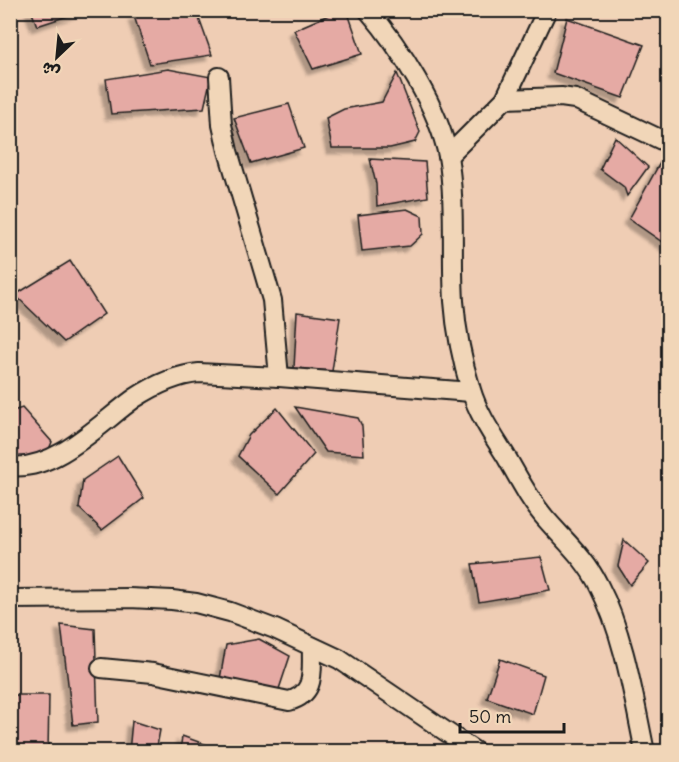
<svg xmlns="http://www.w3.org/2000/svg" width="679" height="762" font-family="Delius,'Playpen Sans Arabic',sans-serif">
<defs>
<filter id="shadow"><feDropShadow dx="-5.5" dy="5.5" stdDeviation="1.5" flood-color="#0004"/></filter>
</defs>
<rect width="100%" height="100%" fill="#efcdb4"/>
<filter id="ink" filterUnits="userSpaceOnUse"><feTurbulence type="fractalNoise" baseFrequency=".0167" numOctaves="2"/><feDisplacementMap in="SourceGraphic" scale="12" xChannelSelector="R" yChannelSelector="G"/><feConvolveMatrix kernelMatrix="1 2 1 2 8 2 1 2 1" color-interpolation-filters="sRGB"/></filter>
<g filter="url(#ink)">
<!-- building -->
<g fill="#e5aaa4" stroke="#1c1c1c" stroke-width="1.5" filter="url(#shadow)">
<polygon points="31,10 83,10 83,11 37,26"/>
<polygon points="165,10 196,10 212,55 150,64 134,16"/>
<polygon points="340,10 347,10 362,54 313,69 294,30"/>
<polygon points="567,18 644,45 623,98 553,73"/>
<polygon points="168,69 211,77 204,108 111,114 106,79"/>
<polygon points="397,73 420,132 415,142 390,148 332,148 326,118 344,109 382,102"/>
<polygon points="289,104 304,148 251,163 234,118"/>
<polygon points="615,137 648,167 627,196 624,187 600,169"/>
<polygon points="370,159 425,162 428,197 377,206 376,184"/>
<polygon points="661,161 668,164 668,246 629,219"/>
<polygon points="407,209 422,216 423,234 410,246 362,251 358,215"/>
<polygon points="70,261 104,314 64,342 15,295"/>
<polygon points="297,312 340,318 332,371 294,368"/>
<polygon points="295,407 358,418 362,426 364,455 326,452"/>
<polygon points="22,408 52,442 47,454 27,460 10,458 10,412"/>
<polygon points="277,408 314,454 279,494 238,456 249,435"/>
<polygon points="118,456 144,498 102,530 79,508 83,480"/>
<polygon points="624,540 649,563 630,585 618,566"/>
<polygon points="541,557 550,590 479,602 472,564"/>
<polygon points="61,625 95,629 98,722 73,725"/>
<polygon points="259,639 290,656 277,695 220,679 226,645"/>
<polygon points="500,659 544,675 533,714 487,698"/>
<polygon points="15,695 49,695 48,752 32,752 10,748 10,720 12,720"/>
<polygon points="132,721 160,730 156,752 129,752"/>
<polygon points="182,736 210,746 209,752 180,752"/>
</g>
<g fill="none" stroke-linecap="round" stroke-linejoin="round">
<defs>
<g id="minor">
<path d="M368,10C400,47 439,109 448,156C456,204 451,253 454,301C456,329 463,364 471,390C478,414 494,437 507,458C519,479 530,501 546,519C565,541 586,559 599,586C624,634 634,699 645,752"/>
<polyline points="219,77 222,125 228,151 272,300 279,377"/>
<polyline points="505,99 547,10"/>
<polyline points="448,156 505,99 561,97 575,99 668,143"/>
<path d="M10,466C55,472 101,422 135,398C155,385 176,375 199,373L279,377L471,392"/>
<polyline points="10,599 129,598 172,600 196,603 230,612 275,629 339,659 476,752"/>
<path d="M101,668L153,673L289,701C317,693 311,671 312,647"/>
</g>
</defs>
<!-- minor casing -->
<use href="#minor" stroke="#1c1c1c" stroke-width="22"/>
<!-- minor -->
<use href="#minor" stroke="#f1d6b8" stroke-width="18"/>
</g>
</g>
<!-- margin -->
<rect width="679" height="762" fill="none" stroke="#f1d6b8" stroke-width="36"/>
<rect x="18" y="18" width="643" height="726" fill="none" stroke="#1c1c1c" stroke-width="2" filter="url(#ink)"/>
<!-- north arrow -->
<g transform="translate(57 57) rotate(206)" stroke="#f1d6b8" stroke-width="4.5" paint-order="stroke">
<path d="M0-4.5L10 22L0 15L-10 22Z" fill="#1c1c1c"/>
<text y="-9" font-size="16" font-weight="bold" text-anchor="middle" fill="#1c1c1c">ش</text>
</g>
<!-- scale -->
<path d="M460 723v9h104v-9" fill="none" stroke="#1c1c1c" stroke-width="3"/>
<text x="469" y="723" font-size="18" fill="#1c1c1c" stroke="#f1d6b8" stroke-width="4.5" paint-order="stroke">50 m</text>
</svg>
